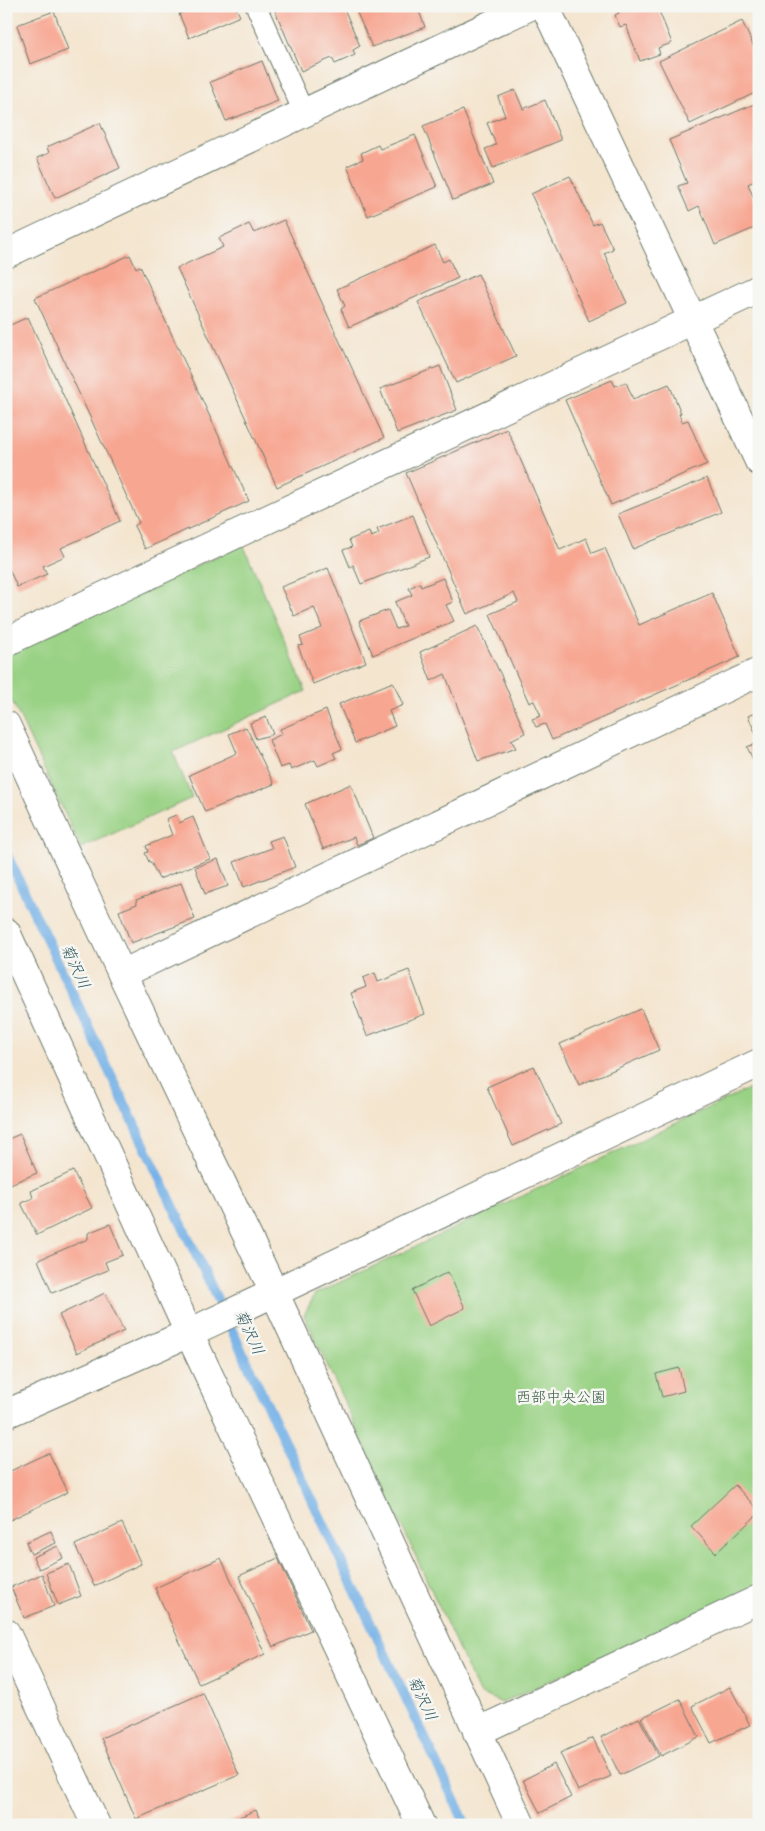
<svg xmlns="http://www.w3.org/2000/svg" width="765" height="1831" font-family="'Playpen Sans','Klee One',sans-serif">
<rect width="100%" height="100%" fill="#f6f6f2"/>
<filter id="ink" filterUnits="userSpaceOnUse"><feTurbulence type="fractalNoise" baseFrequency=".02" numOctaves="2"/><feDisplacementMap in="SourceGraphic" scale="10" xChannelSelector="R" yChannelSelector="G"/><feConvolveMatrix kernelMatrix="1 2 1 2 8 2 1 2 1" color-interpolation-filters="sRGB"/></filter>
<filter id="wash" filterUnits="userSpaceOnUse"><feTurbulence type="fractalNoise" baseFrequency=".0096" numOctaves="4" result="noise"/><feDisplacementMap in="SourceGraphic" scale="20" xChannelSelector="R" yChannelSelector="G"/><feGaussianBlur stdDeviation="1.12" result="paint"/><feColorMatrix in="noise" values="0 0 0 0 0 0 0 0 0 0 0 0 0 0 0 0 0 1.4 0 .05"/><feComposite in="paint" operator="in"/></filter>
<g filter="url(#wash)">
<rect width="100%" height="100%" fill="#f4e5cf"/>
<!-- green -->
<g fill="#9ad285" stroke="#5c885c">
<polygon points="243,544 306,691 173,752 192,798 81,848 6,688 6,662 8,654"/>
<polygon points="759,1084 759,1584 502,1703 479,1693 304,1315 315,1294"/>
</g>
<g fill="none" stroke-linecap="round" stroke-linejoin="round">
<!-- stream -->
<polyline stroke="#74b1e6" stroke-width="10" points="6,853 466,1825"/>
</g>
<g id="blocks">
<!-- building -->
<g fill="#f7a691">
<polygon points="192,6 235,6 240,16 189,38 179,14 193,8"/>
<polygon points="273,6 343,6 360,46 353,50 355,55 335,64 332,58 301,71"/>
<polygon points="354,6 417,6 425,27 372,47"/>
<polygon points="617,6 657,6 672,43 658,48 660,54 640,61 626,25 620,27 615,15 619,13"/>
<polygon points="54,11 68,50 30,64 17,25"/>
<polygon points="742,21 759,58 759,91 690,124 659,61"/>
<polygon points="262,61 278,101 226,121 210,82"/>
<polygon points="515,90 523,109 545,100 561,140 493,168 485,149 496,145 487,123 505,116 498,97"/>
<polygon points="759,102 759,179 748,184 759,211 759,226 715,245 699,206 689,211 678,186 687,183 669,140"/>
<polygon points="463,110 493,184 453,200 423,126"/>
<polygon points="100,123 120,168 55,198 37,158 49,153 47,147"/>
<polygon points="415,135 437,187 368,216 347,166 363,159 361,153 378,145 380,149"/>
<polygon points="570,176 593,225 600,222 613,249 604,253 627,303 589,321 531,194"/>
<polygon points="284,220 384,438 277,487 177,268 223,247 219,238 249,224 254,233"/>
<polygon points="435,245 443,262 449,259 458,278 349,327 341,309 345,306 337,289"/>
<polygon points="130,255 136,268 140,266 249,501 145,549 134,526 139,523 35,298"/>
<polygon points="478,274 516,356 456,383 418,302"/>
<polygon points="28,317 120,521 61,548 65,556 43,566 47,574 17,587 6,562 6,327"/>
<polygon points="440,366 457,410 397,433 380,389"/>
<polygon points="612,380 615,386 626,382 633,399 669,384 681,413 679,414 682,422 688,420 707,464 611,505 565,400"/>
<polygon points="507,429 560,550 586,538 592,553 605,548 639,625 712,593 740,657 552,740 545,724 536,727 532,719 541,716 534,701 529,703 490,614 518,602 514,593 467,614 406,473"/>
<polygon points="707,478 721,512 633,549 618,514"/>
<polygon points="413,515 429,557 361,584 353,565 350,567 343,550 352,547 349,540 369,532 371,537 379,534 377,529"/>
<polygon points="328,568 366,662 313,684 298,646 303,645 300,637 322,628 314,607 294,616 281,587"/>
<polygon points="443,578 453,602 446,605 454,621 373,655 359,621 388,610 396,629 405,626 395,602 412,595 409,588 420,583 421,587"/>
<polygon points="477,626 501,675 525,733 511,740 516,748 478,761 445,674 431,681 420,652"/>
<polygon points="393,682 403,705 389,711 395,726 355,743 339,704"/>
<polygon points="326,710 342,749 333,753 336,758 318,766 315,760 291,770 289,765 280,768 269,740 282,734 280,729"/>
<polygon points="759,711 759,741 748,716"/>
<polygon points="266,717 273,734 256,739 250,723"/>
<polygon points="246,727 274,784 205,812 189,775 237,753 229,734"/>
<polygon points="759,742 759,772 747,747"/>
<polygon points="351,784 373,838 357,845 354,837 323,849 305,804"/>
<polygon points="176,815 179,823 193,817 210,859 159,879 151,862 149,862 145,853 148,852 146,846 172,835 166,819"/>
<polygon points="283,836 295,867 244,887 234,862 272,848 269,841"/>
<polygon points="218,859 228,886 205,894 195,867"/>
<polygon points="181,883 195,919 131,943 119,911 137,904 136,900"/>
<polygon points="409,970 425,1014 367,1036 351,993 366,987 363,978 375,973 378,982"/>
<polygon points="641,1009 659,1050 579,1085 560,1044"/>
<polygon points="534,1066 561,1124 513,1146 487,1087"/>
<polygon points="20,1134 37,1173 6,1186 6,1140"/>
<polygon points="73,1171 92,1208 37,1235 21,1203 33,1198 31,1191"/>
<polygon points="110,1224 123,1255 105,1262 108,1270 52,1293 38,1260 88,1239 88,1233"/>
<polygon points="448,1272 465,1308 429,1326 412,1290"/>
<polygon points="105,1293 124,1331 77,1353 59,1315"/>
<polygon points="679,1368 684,1391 662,1397 656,1374"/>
<polygon points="49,1453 68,1492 6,1522 6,1473"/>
<polygon points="735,1485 759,1511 759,1513 716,1553 691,1526"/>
<polygon points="122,1523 141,1564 94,1586 75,1545"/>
<polygon points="51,1531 56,1543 31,1554 26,1542"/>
<polygon points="58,1546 63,1558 39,1569 33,1557"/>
<polygon points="221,1558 265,1654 199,1684 155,1588"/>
<polygon points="278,1558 311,1630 273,1647 239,1576"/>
<polygon points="69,1564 81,1596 58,1605 46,1573"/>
<polygon points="42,1574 54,1606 24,1618 11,1587"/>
<polygon points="730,1687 750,1725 711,1743 692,1706"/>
<polygon points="203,1693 239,1775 136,1819 101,1738"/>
<polygon points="680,1699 699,1737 661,1756 641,1718"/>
<polygon points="639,1718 659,1756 620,1775 601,1737"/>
<polygon points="593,1738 611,1776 578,1791 560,1753"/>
<polygon points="554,1764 571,1797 540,1813 523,1780"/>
<polygon points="256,1810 262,1825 221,1825"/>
</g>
</g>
</g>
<g filter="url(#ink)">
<use href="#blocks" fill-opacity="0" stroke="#6a786a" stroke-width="1"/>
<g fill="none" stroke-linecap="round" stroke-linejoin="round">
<defs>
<polyline id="service" points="256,6 304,113"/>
<g id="minor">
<polyline points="6,254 530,6"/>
<polyline points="6,642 759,289"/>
<polyline points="6,725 122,974 274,1292 521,1825"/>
<polyline points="6,932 189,1333 421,1825"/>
<polyline points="122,974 759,672"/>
<polyline points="6,1414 189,1333 759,1063"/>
<polyline points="6,1633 96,1825"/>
<polyline points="477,1732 759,1599"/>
</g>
<polyline id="tertiary" points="545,6 759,461"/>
</defs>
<!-- service casing -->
<use href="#service" stroke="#6a786a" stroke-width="22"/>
<!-- minor casing -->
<use href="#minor" stroke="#6a786a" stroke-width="30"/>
<!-- tertiary casing -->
<use href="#tertiary" stroke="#6a786a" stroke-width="30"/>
<!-- service -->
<use href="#service" stroke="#fff" stroke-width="20"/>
<!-- minor -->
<use href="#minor" stroke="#fff" stroke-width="28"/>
<!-- tertiary -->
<use href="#tertiary" stroke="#fff" stroke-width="28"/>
</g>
</g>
<g text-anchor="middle" stroke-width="5" stroke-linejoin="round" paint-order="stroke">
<!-- park labels -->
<g font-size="15" fill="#385b44" stroke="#f6f6f2">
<text x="561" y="1402">西部中央公園</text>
</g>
<!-- water labels -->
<g font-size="16" font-style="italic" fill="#345a60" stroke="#f6f6f2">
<text transform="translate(76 966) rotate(65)" y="6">菊沢川</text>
<text transform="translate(250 1332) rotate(65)" y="6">菊沢川</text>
<text transform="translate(423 1698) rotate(65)" y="6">菊沢川</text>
</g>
</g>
<!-- margin -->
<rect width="765" height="1831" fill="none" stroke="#f6f6f2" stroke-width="25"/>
</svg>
